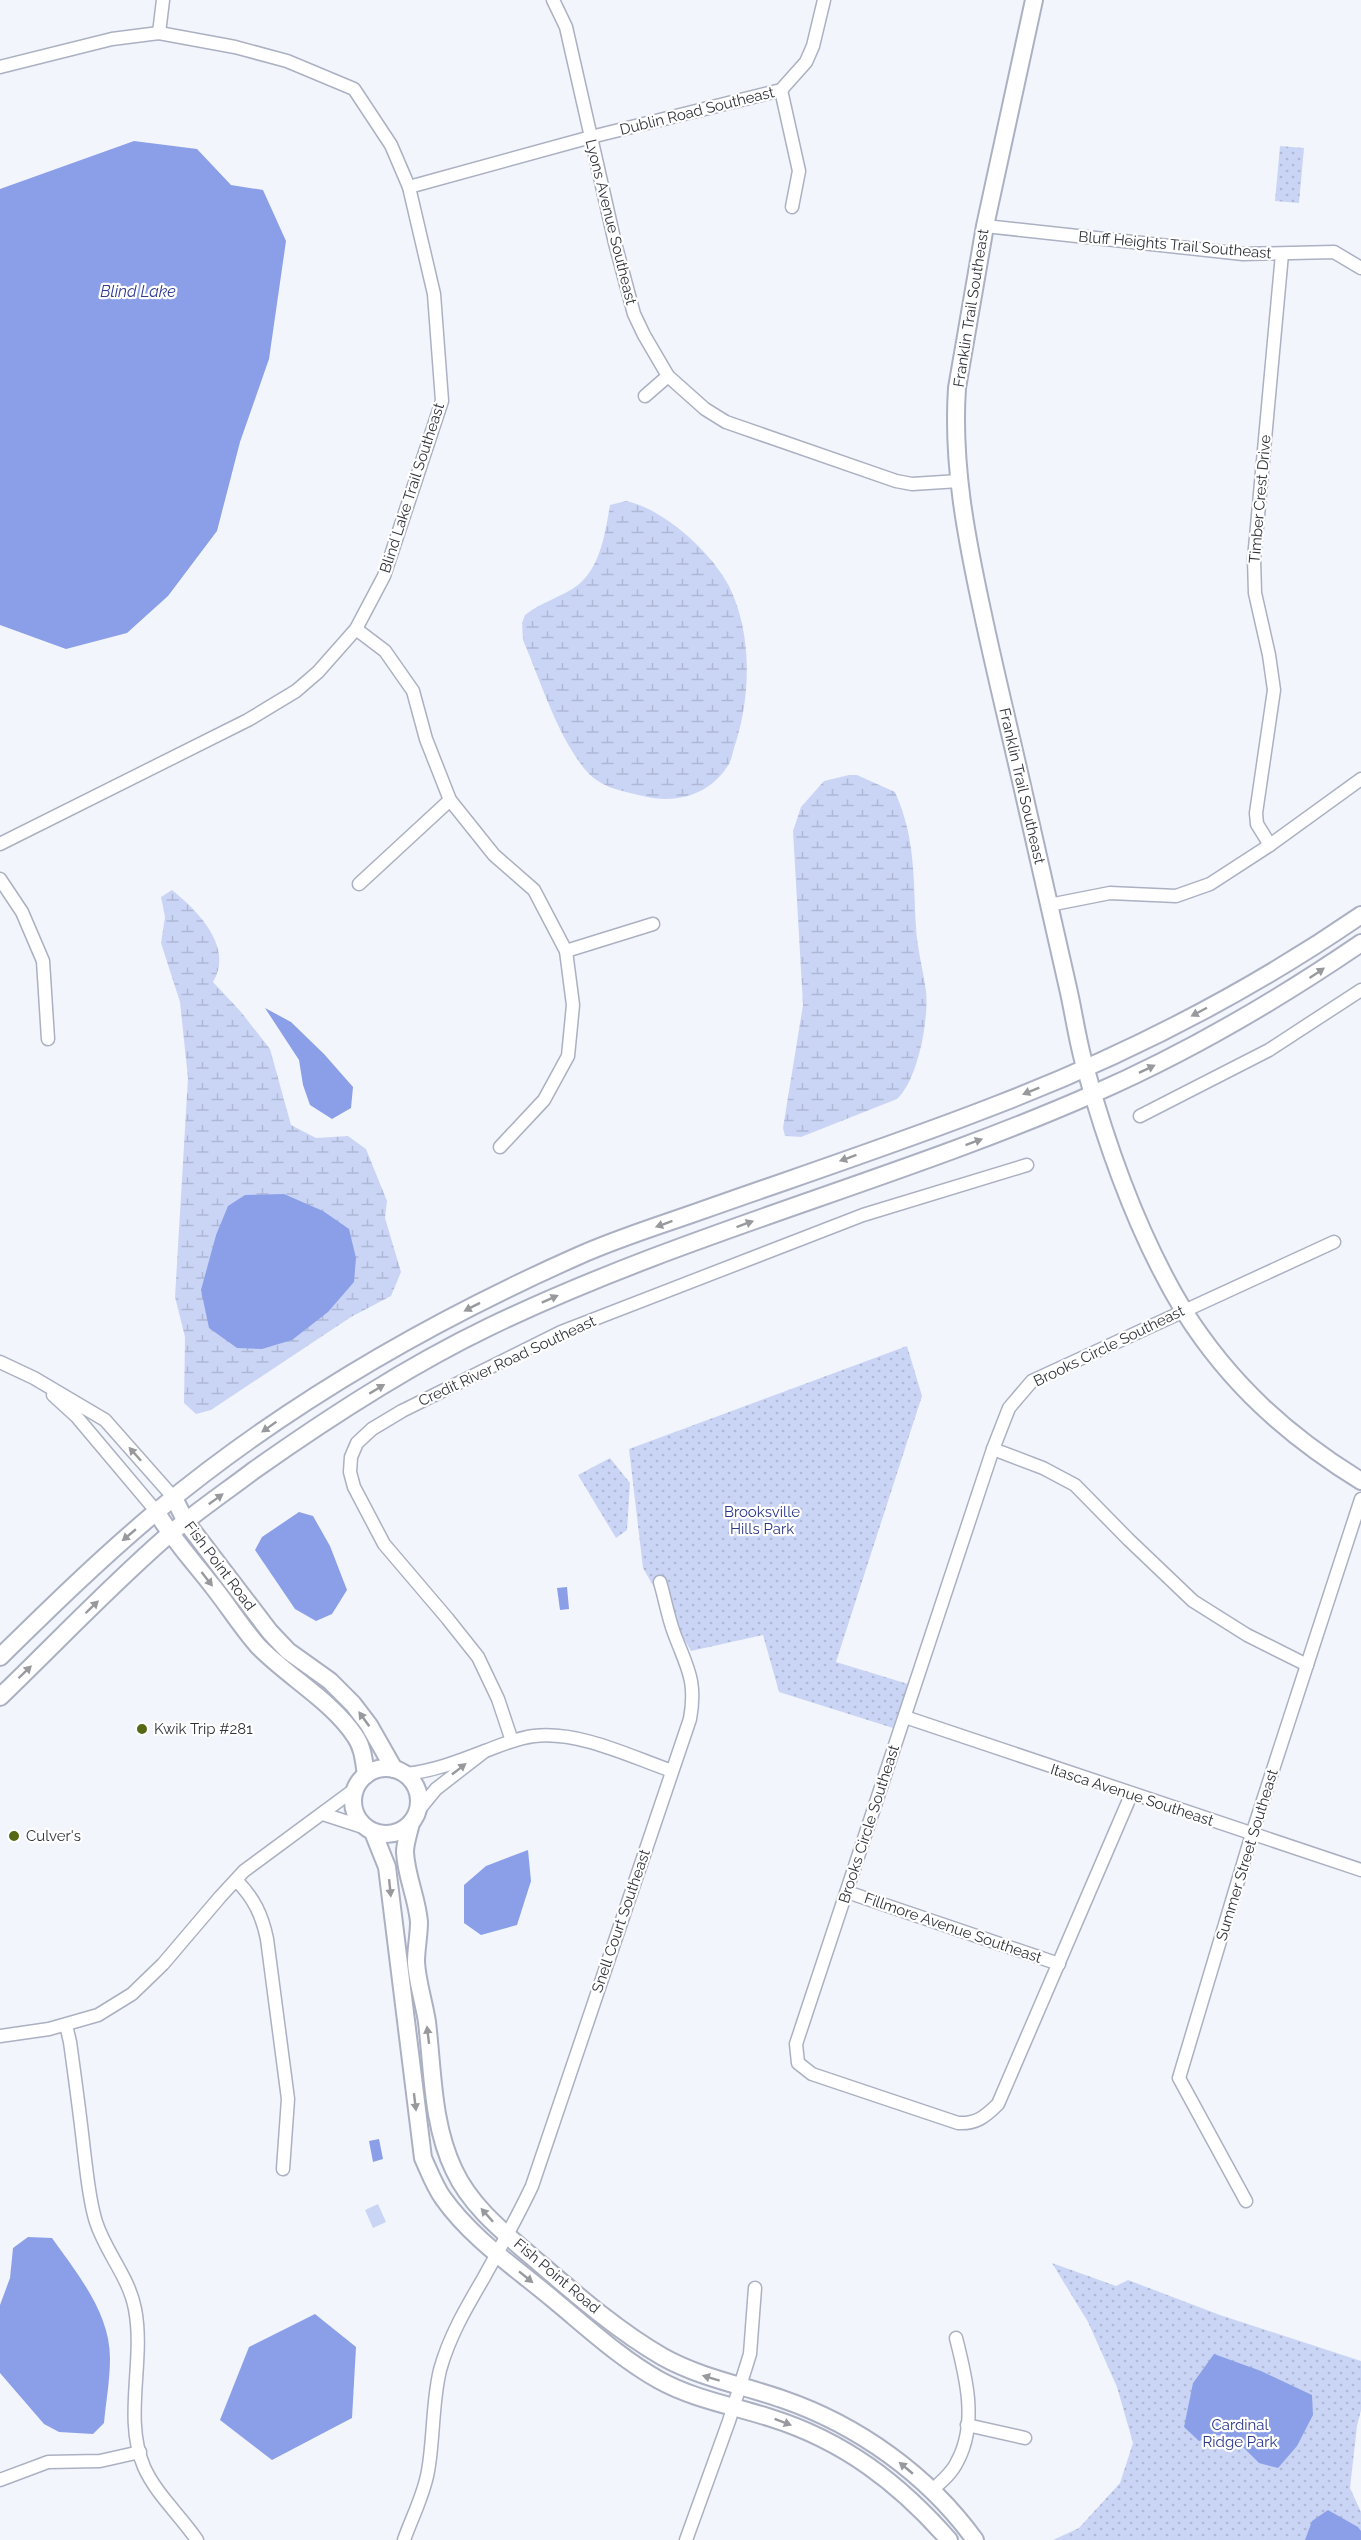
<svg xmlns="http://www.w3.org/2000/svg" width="1361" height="2540" font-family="Raleway,sans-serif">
<defs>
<pattern id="wetland-marsh" width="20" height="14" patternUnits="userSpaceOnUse" patternTransform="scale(1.5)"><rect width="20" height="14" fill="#cad5f6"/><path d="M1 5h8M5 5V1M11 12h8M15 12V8" fill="none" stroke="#aeb7d4"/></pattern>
<pattern id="park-dots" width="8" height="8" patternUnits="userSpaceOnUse" patternTransform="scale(1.5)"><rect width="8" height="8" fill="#cad5f6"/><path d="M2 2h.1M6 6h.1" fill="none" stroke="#aeb7d4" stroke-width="1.8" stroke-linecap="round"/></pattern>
</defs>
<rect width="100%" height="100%" fill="#f3f5fd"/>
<!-- wetland -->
<g fill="url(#wetland-marsh)" fill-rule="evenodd">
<path d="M626,501C664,509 711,552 729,586C752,633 751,693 736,742C733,749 732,761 727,767C708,796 674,804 643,796C619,790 599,788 583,767C555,730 541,682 523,640L522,623L525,615C541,602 562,597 578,585C601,566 605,533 610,505Z"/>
<path d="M849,775H857L895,792C916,839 913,877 916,927C917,948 923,969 926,991C929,1019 918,1080 897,1099L801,1137L785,1136L783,1128L803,1005L793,831L801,807L824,781Z"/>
<path d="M172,890C198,911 234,947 213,982L241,1012L270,1049L291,1125L316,1138L348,1136L366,1149L387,1201L385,1218L401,1272L391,1296L351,1317L211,1410L196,1414L184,1403L185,1337L175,1297L188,1078L180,1002L161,943L165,917L161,897ZM216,1235L237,1348L211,1258Z"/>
</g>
<!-- park -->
<g fill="url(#park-dots)">
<polygon points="1280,146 1304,148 1299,203 1275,201"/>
<polygon points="907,1346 922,1396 836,1662 908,1684 893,1728 779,1692 763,1635 691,1651 643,1568 629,1449"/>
<polygon points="610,1458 630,1483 627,1530 616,1538 578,1475"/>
<polygon points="1052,2263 1116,2286 1128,2280 1220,2315 1361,2361 1361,2410 1357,2426 1350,2488 1361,2512 1361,2540 1053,2540 1079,2528 1120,2483 1133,2443 1117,2387 1088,2322"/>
</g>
<!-- pitch -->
<polygon fill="#cad5f6" points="378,2204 386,2222 373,2228 365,2210"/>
<!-- water -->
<g fill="#8b9fe9">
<polygon points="134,141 197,149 231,185 263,190 286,241 269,359 240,442 217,531 168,596 127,633 66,649 0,625 0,189"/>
<polygon points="265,1008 291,1022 324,1054 353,1087 351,1108 332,1119 310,1105 303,1085 299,1060"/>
<polygon points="284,1194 323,1211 349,1229 356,1258 354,1282 328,1312 292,1340 262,1349 237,1348 209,1328 201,1290 216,1235 228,1206 245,1195"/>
<polygon points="299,1512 313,1516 330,1546 347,1590 332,1614 316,1621 295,1609 255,1550 262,1537"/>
<polygon points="567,1587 569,1609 560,1610 557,1588"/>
<polygon points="528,1850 531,1881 517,1925 481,1935 464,1923 464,1885 486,1866"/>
<polygon points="379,2139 383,2159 373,2162 369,2141"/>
<path d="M28,2237L52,2238C77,2273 110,2313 110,2358C110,2380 106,2402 104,2423L93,2434L59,2432L44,2424L0,2373V2305L10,2278L13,2248Z"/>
<polygon points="315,2314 356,2347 352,2418 272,2460 220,2420 249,2347"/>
<polygon points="1214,2354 1261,2371 1312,2395 1313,2415 1297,2446 1278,2468 1259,2463 1236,2440 1218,2435 1199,2441 1184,2427 1193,2383"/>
<polygon points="1328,2510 1358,2527 1361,2531 1361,2540 1305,2540 1312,2521"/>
</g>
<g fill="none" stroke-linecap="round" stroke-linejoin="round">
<defs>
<g id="street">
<polyline points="553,0 566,27 615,243 634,314 644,335 668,376 705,409 726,422 896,481 912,484 959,481"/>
<polyline points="159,33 163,0"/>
<polyline points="0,67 112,39 159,33 235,47 287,61 354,89 391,145 409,187 434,294 442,401 384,576 356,629 318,672 296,691 248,720 0,844"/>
<polyline points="781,90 799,171 792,207"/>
<polyline points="409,187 591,137 781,90 806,62 813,46 824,0"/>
<polyline points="985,226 1243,254 1334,252 1361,268"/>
<polyline points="645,396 668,376"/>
<polyline points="356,629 385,651 413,691 426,739 450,800 494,855 534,890 566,951 573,1005 568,1056 544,1100 500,1147"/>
<polyline points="1270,845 1257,824 1256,813 1274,690 1269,655 1255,593 1254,559 1282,254"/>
<polyline points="0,879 22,912 43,961 48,1039"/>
<polyline points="359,884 450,800"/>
<polyline points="1049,905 1110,893 1176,896 1210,884 1270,845 1361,779"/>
<polyline points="566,951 653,924"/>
<polyline points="1140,1116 1269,1050 1361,990"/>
<polyline points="0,1362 34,1378 105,1420 174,1498"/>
<polyline points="53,1395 76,1416 156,1511"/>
<polyline points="993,1449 1043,1468 1075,1485 1128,1539 1193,1601 1247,1635 1307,1665"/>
<polyline points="905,1717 1361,1870"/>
<polyline points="512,1741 498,1699 478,1657 447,1618 384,1544 354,1487 350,1472 351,1457 357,1443 372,1429 402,1411 561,1332 863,1215 1027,1165"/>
<path d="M485,1751C501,1745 517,1738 534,1736C580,1731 629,1756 672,1771"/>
<path d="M405,1774C434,1771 459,1761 485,1751L436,1789L418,1811"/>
<path d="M1131,1795L998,2104C985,2117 976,2124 958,2123L812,2074L798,2063L796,2044L993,1449L1009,1408L1032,1381L1334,1242"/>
<polyline points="323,1814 366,1828"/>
<path d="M236,1880C254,1898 262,1915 267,1939L288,2099L283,2169"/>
<polyline points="847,1892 1059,1964"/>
<path d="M66,2025L70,2042C75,2078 80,2114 84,2151C87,2174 89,2200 96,2222C106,2253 129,2277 135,2309C145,2361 123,2418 144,2467C156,2494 180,2515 197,2540"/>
<polyline points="0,2036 49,2029 98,2015 132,1994 163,1964 220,1897 244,1871 355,1789"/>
<polyline points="1246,2201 1179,2078 1252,1834 1361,1499"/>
<polyline points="967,2425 1025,2438"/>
<polyline points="0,2480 48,2462 100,2461 140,2452"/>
<path d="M932,2490C941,2482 952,2473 957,2462C978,2424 966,2377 956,2338"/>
<path d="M404,2540C412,2517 424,2495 428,2471C434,2438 432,2403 440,2370C449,2337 466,2308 483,2279C500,2248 517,2218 532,2186L690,1719C697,1680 687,1668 674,1633C668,1617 665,1599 660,1582"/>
<polyline points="686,2540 729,2421 750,2354 755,2288"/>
</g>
<g id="secondary">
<path d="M1034,0L985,226L957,388C952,464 966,536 982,610C994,667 1008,724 1021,781C1036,850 1052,919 1068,988C1074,1014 1078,1045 1086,1070C1109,1153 1139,1237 1184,1311C1230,1384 1288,1436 1361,1481"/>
<polyline points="174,1498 186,1522 270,1632 288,1651 330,1681 353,1704 369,1725 394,1769"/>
<path d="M156,1511C172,1539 194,1562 214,1588C229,1607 242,1628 258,1646C288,1677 332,1701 355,1736C363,1747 364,1762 366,1775"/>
<path d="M0,1657C51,1607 101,1558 156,1512C282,1407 427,1323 578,1256C618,1238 661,1225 703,1210C802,1175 902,1142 999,1104C1126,1055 1249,992 1361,915"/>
<path d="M0,1697C55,1644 108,1588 165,1538C193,1514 224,1493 253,1471C328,1418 406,1367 489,1327C684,1233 895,1181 1093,1094C1187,1053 1276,1001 1361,943"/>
<circle cx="386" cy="1801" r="33"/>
<path d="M411,1823C409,1832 405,1843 405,1852C406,1876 417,1898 419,1922C419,1935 416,1949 416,1962C417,1982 424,2002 427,2022C433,2072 432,2124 454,2170C470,2205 502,2231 531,2256C572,2291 616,2330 663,2357C701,2378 742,2385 782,2399C858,2425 928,2475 975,2540"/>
<path d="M373,1832L387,1867L423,2158C429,2171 435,2187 443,2198C472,2239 516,2268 554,2300C588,2328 620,2358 659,2380C693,2399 734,2406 771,2418C844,2441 899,2483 949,2540"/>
</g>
</defs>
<!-- street casing -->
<use href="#street" stroke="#abb1c2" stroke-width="15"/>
<!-- secondary casing -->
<use href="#secondary" stroke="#abb1c2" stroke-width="20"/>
<!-- street -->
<use href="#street" stroke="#fff" stroke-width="12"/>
<!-- secondary -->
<use href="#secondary" stroke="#fff" stroke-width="16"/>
</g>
<!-- one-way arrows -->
<defs><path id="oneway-solid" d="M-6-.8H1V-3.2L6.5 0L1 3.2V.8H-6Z" transform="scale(1.5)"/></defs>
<g fill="#98999c">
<use href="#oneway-solid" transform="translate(1317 973) rotate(-34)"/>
<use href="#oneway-solid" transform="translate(1199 1012) rotate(152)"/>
<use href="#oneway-solid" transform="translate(1147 1069) rotate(-26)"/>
<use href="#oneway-solid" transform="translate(1031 1091) rotate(158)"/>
<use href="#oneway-solid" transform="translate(974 1142) rotate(-20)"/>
<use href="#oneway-solid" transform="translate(848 1158) rotate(160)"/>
<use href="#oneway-solid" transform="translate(664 1224) rotate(160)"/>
<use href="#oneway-solid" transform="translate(745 1224) rotate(-20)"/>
<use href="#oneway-solid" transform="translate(550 1299) rotate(-24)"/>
<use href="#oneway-solid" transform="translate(472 1307) rotate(153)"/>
<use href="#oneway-solid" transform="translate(377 1389) rotate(-31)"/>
<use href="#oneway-solid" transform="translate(269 1427) rotate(145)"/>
<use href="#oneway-solid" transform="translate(135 1454) rotate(-132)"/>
<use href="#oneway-solid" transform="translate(216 1499) rotate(-36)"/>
<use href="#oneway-solid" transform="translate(129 1535) rotate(140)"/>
<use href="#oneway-solid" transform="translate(207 1579) rotate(52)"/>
<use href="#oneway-solid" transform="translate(92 1607) rotate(-44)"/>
<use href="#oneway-solid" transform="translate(25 1672) rotate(-44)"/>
<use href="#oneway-solid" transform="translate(364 1719) rotate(-126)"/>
<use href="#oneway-solid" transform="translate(459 1769) rotate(-38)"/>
<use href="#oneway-solid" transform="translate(390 1888) rotate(84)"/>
<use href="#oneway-solid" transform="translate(428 2035) rotate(-97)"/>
<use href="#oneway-solid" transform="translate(415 2102) rotate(83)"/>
<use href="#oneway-solid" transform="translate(487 2215) rotate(-132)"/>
<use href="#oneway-solid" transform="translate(526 2277) rotate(39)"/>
<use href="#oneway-solid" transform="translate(711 2378) rotate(-163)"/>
<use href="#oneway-solid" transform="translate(783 2422) rotate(21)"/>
<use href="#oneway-solid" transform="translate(906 2468) rotate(-140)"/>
</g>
<!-- markers -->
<g fill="#566814" stroke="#fff" stroke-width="2">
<circle cx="142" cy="1729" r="6"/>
<circle cx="14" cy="1836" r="6"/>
</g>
<g text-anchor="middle" stroke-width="4.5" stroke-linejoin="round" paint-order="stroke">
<!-- street labels -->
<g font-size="15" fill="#30333a" stroke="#fff">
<text transform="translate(697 111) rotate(-14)" y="5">Dublin Road Southeast</text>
<text transform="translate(611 222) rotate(76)" y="5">Lyons Avenue Southeast</text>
<text transform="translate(1175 245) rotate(5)" y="5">Bluff Heights Trail Southeast</text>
<text transform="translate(971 308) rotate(-81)" y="5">Franklin Trail Southeast</text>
<text transform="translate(412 488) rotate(-72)" y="5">Blind Lake Trail Southeast</text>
<text transform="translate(1260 499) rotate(-85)" y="5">Timber Crest Drive</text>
<text transform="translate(1022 786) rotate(77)" y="5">Franklin Trail Southeast</text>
<text transform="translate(1109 1346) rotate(-26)" y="5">Brooks Circle Southeast</text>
<text transform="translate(507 1361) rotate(-25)" y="5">Credit River Road Southeast</text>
<text transform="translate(220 1566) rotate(53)" y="5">Fish Point Road</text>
<text transform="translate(1132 1795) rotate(18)" y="5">Itasca Avenue Southeast</text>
<text transform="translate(869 1824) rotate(-72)" y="5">Brooks Circle Southeast</text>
<text transform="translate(1247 1855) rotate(-73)" y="5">Summer Street Southeast</text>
<text transform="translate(621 1921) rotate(-71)" y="5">Snell Court Southeast</text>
<text transform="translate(953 1928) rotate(19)" y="5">Fillmore Avenue Southeast</text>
<text transform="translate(557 2276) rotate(40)" y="5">Fish Point Road</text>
</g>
<!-- park labels -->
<g font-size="15" fill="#2b378c" stroke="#fff">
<text x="762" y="1517">Brooksville<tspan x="762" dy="17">Hills Park</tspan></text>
<text x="1240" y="2430">Cardinal<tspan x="1240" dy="17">Ridge Park</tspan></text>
</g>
<!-- poi labels -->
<g font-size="15" fill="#30333a" stroke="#fff" text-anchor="start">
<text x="154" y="1734">Kwik Trip #281</text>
<text x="26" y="1841">Culver's</text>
</g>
<!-- water labels -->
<g font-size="16" font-style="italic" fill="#2f3c92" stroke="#fff">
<text x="138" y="297">Blind Lake</text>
</g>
</g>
</svg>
